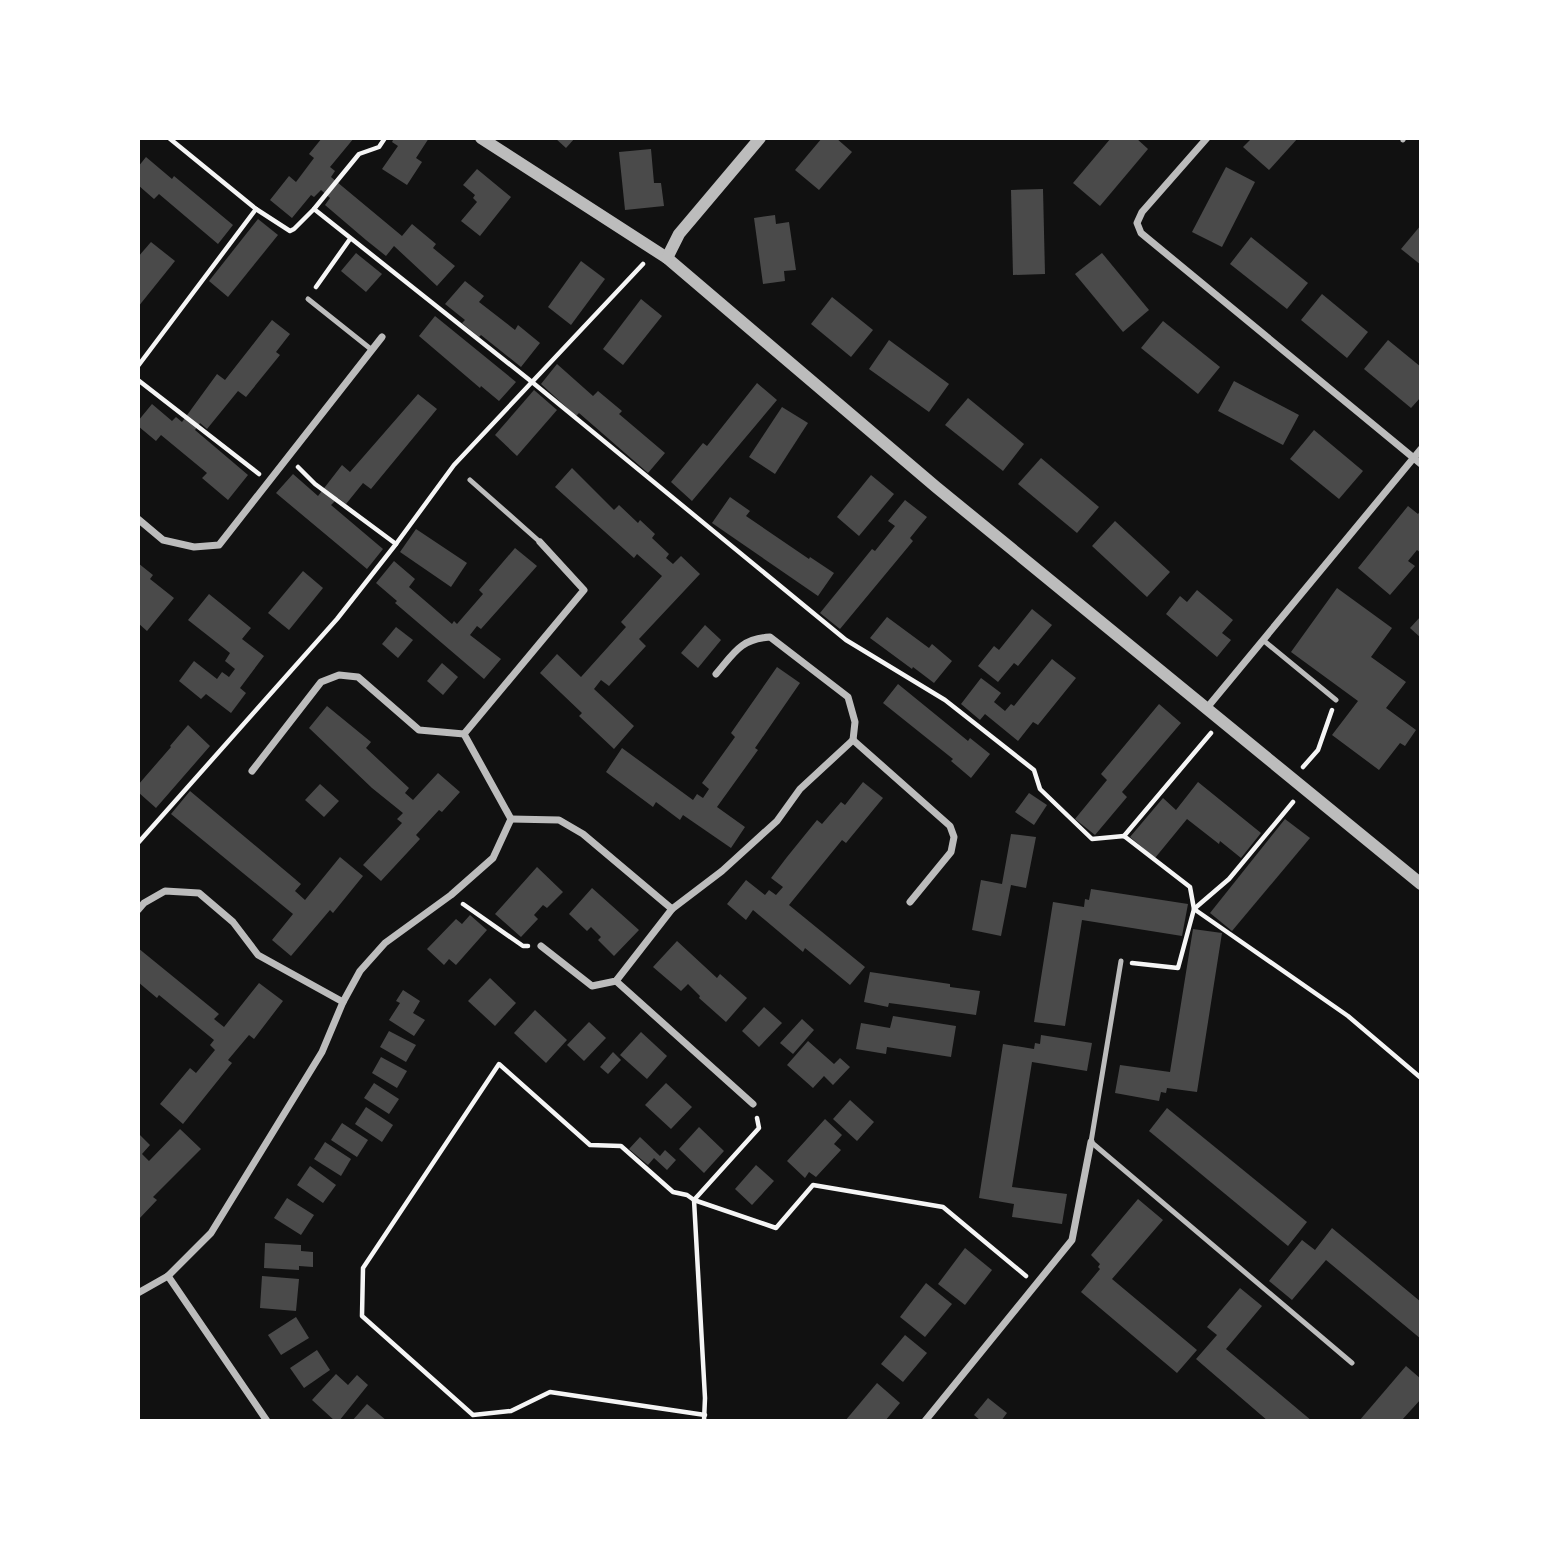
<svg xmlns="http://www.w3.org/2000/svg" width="1559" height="1559" font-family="'Titillium Web',sans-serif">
<rect width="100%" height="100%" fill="#111"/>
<!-- building -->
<g fill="#4a4a4a">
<polygon points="322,138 354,138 330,167 335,171 331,177 402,236 412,224 436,244 433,248 455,266 437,286 394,246 386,256 366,240 325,205 330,198 321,190 314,197 311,195 292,218 270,200 289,176 296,182 314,158 309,154"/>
<polygon points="394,138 429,138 416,158 422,162 407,185 382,169 398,146 392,142"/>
<polygon points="555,138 575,138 566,148"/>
<polygon points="822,138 836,138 852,152 819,190 795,170"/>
<polygon points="1111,138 1136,138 1148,149 1100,206 1073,183"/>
<polygon points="1252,138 1298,138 1269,170 1243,147"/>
<polygon points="651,149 654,183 661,183 664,206 625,210 619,152"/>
<polygon points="146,157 172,179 174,176 233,225 218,244 159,194 154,199 138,185 138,167"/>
<polygon points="1226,167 1255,182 1222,247 1192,232"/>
<polygon points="477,169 511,197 480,236 461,221 477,202 473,198 475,195 463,185"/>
<polygon points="1043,189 1045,274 1013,275 1011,190"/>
<polygon points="775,215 776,224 789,222 796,270 784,271 785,281 763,284 754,218"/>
<polygon points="258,219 278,235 228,297 209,281"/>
<polygon points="1421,225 1421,265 1401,249"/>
<polygon points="1251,237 1308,283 1287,309 1230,264"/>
<polygon points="151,242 175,261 138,307 138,257"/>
<polygon points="356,253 382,274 366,292 341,271"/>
<polygon points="1102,253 1149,310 1123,332 1075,274"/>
<polygon points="581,261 605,279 571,325 548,307"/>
<polygon points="465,281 484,296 479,302 515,330 518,325 540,343 521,367 481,335 479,337 462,323 465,320 445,304"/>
<polygon points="1322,294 1368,332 1347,358 1301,320"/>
<polygon points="832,297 873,330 851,357 811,324"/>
<polygon points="641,299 662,316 623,365 603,349"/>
<polygon points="435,316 516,382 499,401 481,386 480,388 419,336"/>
<polygon points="272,320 290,334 276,352 280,355 246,397 238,391 207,429 200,423 195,430 248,475 228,500 202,478 207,473 161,435 156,441 138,426 138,421 152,404 172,421 176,417 182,422 217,374 225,380"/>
<polygon points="1163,321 1220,367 1198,394 1141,348"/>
<polygon points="889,340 949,384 929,412 869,369"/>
<polygon points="1388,340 1421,367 1421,397 1411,408 1364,369"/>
<polygon points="557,364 593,396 598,391 622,411 619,414 665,453 648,473 579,413 576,416 541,384"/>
<polygon points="1234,381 1299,415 1283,445 1218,411"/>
<polygon points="757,383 777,400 692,501 671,482 703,443 707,446"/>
<polygon points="534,390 557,410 517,456 495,435"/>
<polygon points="418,394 437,409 371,489 363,483 346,504 338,498 331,505 383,549 367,569 276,493 293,474 318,496 342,465 350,472"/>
<polygon points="968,398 1024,444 1003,471 945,425"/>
<polygon points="782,407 808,423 775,474 749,457"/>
<polygon points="1314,430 1363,471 1339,499 1290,459"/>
<polygon points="1041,458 1099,507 1077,533 1018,484"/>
<polygon points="572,468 614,510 619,505 638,523 640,520 655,534 652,538 669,554 666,558 673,564 681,556 700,574 639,639 646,646 609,686 601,680 594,689 634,726 614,749 579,716 582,713 540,673 557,654 581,677 626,627 621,622 662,576 637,554 634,558 555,487"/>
<polygon points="871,475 894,494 859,536 837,517"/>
<polygon points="730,497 750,511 746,516 809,559 810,557 834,573 818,596 712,523"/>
<polygon points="905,500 927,517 910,538 913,541 840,629 820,613 872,549 875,551 895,526 888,521"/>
<polygon points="1408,506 1418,514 1421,510 1421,553 1417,550 1408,561 1415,566 1390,595 1358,568"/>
<polygon points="1115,521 1170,572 1147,597 1092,546"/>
<polygon points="416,529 467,563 451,587 400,552"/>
<polygon points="515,548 537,566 481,629 477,626 470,635 501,659 484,679 395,603 397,601 376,583 394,561 415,579 409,587 452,624 454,621 457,624 483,594 479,590"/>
<polygon points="138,563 153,575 150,579 174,598 147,631 138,623"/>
<polygon points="303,571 323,588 289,630 268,613"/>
<polygon points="1337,588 1392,628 1371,657 1406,682 1386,708 1416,730 1405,746 1400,743 1379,770 1332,735 1358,701 1291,652"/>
<polygon points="1197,590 1233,620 1222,633 1231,640 1217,657 1166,614 1180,596 1187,602"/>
<polygon points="209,594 251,628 242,639 264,656 240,688 246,693 231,713 206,694 201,699 179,681 194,661 217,679 222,672 229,677 235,669 225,661 230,653 188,620"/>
<polygon points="1032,609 1052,625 1018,666 1014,663 998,682 978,666 994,646 999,650"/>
<polygon points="1421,616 1421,638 1410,628"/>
<polygon points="887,617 929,648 932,644 952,661 934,683 913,667 912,669 870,638"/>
<polygon points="705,625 721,640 698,668 681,653"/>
<polygon points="396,627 413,640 398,658 382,644"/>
<polygon points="1052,659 1076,678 1038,725 1033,722 1018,741 985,714 980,720 961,704 981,678 1001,693 994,702 1005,711 1011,704 1014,706"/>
<polygon points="442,663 458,677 443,695 427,681"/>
<polygon points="777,667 800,683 755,748 758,750 717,807 745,827 731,848 683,815 680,820 656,802 653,807 606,772 622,748 693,800 697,794 703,798 709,789 702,783 735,737 731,733"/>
<polygon points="898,684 968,741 970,738 990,754 971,778 951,761 953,759 883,703"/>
<polygon points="1159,704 1181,723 1122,792 1127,797 1095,835 1075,819 1107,780 1101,774"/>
<polygon points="327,706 371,742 366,748 409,788 405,793 413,800 438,773 460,792 442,812 439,810 416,835 420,839 381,881 363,865 402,823 397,819 403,813 372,788 309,728"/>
<polygon points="188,725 210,746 156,808 138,792 138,785 171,747 170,746"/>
<polygon points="863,782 883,798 846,843 842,840 789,905 865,967 850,985 805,948 803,952 753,910 746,920 727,904 746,880 765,895 769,890 776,895 783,887 771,878 787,857 817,820 822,824 841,802 845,805"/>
<polygon points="1198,782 1261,833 1241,858 1220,841 1219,844 1187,819 1155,858 1130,837 1163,798 1176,810"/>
<polygon points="320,784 339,801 324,817 305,800"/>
<polygon points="190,791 301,884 295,891 305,900 340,857 363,876 333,913 330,910 291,956 272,940 293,914 171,814"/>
<polygon points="1029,793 1047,805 1034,825 1015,812"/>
<polygon points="1285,819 1310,838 1232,931 1210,913"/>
<polygon points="1011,834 1036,837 1026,888 1011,885 1001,936 972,930 981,880 1002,884"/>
<polygon points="537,867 563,892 547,908 543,905 534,915 538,919 521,937 495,914"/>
<polygon points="592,888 639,930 614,956 598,940 601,937 591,927 587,931 569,914"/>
<polygon points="1091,889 1188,904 1182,936 1082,920 1065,1026 1034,1022 1053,902 1084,907 1085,899 1089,900"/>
<polygon points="470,915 487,930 456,965 449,959 444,965 427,949 456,919 462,924"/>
<polygon points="1193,929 1222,933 1197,1092 1167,1088 1166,1093 1161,1092 1159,1101 1115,1093 1120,1065 1170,1072"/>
<polygon points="677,941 717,978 720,974 747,998 726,1022 699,998 700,996 688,984 681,991 653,967"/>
<polygon points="138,948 219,1014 214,1019 224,1027 259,983 283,1001 254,1039 249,1035 228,1060 232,1063 183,1124 160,1104 190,1068 196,1073 215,1050 210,1045 214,1040 159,995 157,998 138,982"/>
<polygon points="870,972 950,984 950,987 980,991 976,1015 919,1007 889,1003 888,1007 864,1002"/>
<polygon points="490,978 516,1003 495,1026 468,1001"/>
<polygon points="403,990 420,1001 413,1013 425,1020 414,1036 389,1020 400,1003 396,1001"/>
<polygon points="764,1007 782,1023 759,1047 742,1031"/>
<polygon points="535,1010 567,1040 546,1063 514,1033"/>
<polygon points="893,1016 956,1026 951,1057 887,1047 886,1054 856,1049 861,1023 890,1028"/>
<polygon points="802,1019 814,1030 793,1054 780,1043"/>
<polygon points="589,1022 606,1038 584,1061 567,1045"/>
<polygon points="389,1031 416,1045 406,1062 380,1047"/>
<polygon points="641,1032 667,1056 647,1079 620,1055"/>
<polygon points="1041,1035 1092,1043 1087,1071 1032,1062 1012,1187 1067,1194 1062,1224 1012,1217 1014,1204 979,1198 1003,1044 1034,1049 1035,1043 1040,1044"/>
<polygon points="808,1041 834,1064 840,1058 850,1067 833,1085 824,1076 813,1088 787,1065"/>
<polygon points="613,1052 621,1060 608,1074 600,1067"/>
<polygon points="381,1057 407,1071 397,1088 372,1073"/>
<polygon points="374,1083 399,1099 389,1114 364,1098"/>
<polygon points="666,1083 692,1107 671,1129 645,1105"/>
<polygon points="850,1100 874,1122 857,1141 833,1119"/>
<polygon points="366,1107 393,1125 382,1142 355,1124"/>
<polygon points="1167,1108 1307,1222 1288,1246 1149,1131"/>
<polygon points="825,1119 842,1135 834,1144 841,1150 816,1177 809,1172 805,1178 787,1161"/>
<polygon points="342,1123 368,1140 357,1157 331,1140"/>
<polygon points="699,1127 724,1151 704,1173 679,1149"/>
<polygon points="180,1129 201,1149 153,1197 157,1200 138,1220 138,1133 150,1145 142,1154 149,1161"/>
<polygon points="640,1137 660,1156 665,1150 676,1160 667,1170 654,1158 648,1165 629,1149"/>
<polygon points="325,1142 351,1159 341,1176 314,1159"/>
<polygon points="756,1165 774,1181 752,1205 735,1189"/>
<polygon points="310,1166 336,1185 323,1203 297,1185"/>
<polygon points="287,1198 314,1215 301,1235 274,1218"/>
<polygon points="1138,1199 1163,1220 1112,1279 1197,1350 1177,1373 1081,1292 1100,1269 1098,1267 1100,1264 1091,1255"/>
<polygon points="1332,1228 1421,1302 1421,1339 1326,1260 1292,1300 1269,1281 1302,1240 1315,1250"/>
<polygon points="265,1243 301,1245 301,1251 313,1252 313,1267 299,1266 299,1270 264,1268"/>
<polygon points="965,1248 992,1270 965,1305 938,1284"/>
<polygon points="262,1276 299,1279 296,1311 260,1308"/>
<polygon points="926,1283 952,1304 925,1337 900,1317"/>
<polygon points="1240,1288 1262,1306 1226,1349 1312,1421 1268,1421 1196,1359 1217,1335 1207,1327"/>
<polygon points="296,1317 309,1338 281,1355 268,1335"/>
<polygon points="905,1335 927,1353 903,1382 881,1364"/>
<polygon points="317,1350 330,1370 304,1388 290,1368"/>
<polygon points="1406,1366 1421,1379 1421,1399 1401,1421 1359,1421"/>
<polygon points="336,1374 348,1385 357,1375 368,1385 339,1421 335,1421 312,1400"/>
<polygon points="877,1383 900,1403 885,1421 845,1421"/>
<polygon points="988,1398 1007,1413 1001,1421 981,1421 974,1415"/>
<polygon points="367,1404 387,1421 352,1421"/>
</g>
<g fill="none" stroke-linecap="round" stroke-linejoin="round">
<!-- path -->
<g stroke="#f5f5f5" stroke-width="4.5">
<polyline points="169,138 256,209 290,231 294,229 314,209 532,382 846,640 945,700 1034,770 1040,789 1092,839 1124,836 1190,887 1194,909 1348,1016 1421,1078"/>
<polyline points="314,209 359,154 379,147 385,138"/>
<polyline points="316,287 350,239"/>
<polyline points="138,366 256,209"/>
<polyline points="138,380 259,474"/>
<polyline points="298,467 315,484 396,544"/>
<polyline points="1303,767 1318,750 1332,710"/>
<polyline points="1124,836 1211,733"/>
<polyline points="138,843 337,619 396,544 454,465 643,264"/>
<polyline points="463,904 523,946 528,946"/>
<polyline points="1132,963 1178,968 1194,909 1229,879 1293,802"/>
<polyline points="705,1415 550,1392 511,1411 473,1415 362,1316 363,1268 499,1064 590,1145 621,1146 673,1192 687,1195 694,1200 776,1228 813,1185 943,1207 1026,1276"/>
<polyline points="704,1421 705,1398 694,1200 759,1128 757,1118"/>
</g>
<!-- service -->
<g stroke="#bcbcbc" stroke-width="5">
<polyline points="1403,140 1404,138"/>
<polyline points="308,299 372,350"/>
<polyline points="470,480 540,542"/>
<polyline points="1263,640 1336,700"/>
<polyline points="1121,961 1091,1142 1352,1363"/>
</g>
<!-- minor -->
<g stroke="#bcbcbc" stroke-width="7">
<polyline points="1207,138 1142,212 1137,223 1141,233 1421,464"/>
<polyline points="138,519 163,540 194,547 219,545 382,337"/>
<path d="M716,674C734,653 740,639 770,637L848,697L855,722L853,740"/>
<polyline points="1206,709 1421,449"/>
<polyline points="853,740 950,826 954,837 951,852 910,902"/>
<polyline points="252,771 321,682 339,675 358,677 419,730 464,734"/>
<polyline points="511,819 559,820 583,834 672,909 722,871 777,821 800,789 853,740"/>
<polyline points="511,819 464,734 584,590 540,542"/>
<polyline points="138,910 144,903 165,891 199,893 233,922 258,955 343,1002"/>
<polyline points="541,946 592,986 616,981 672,909"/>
<polyline points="616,981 753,1104"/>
<polyline points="168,1276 267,1421"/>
<polyline points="138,1293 168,1276 211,1233 322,1052 343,1002 360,971 385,943 451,895 493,858 511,819"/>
<polyline points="925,1421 1072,1240 1091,1142"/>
</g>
<!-- tertiary -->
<g stroke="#bcbcbc" stroke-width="12">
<polyline points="481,138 667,258 936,487 1421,884"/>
<polyline points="667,258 679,234 760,138"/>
</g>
</g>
<!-- border -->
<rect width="1559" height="1559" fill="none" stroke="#ffffff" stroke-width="280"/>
</svg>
